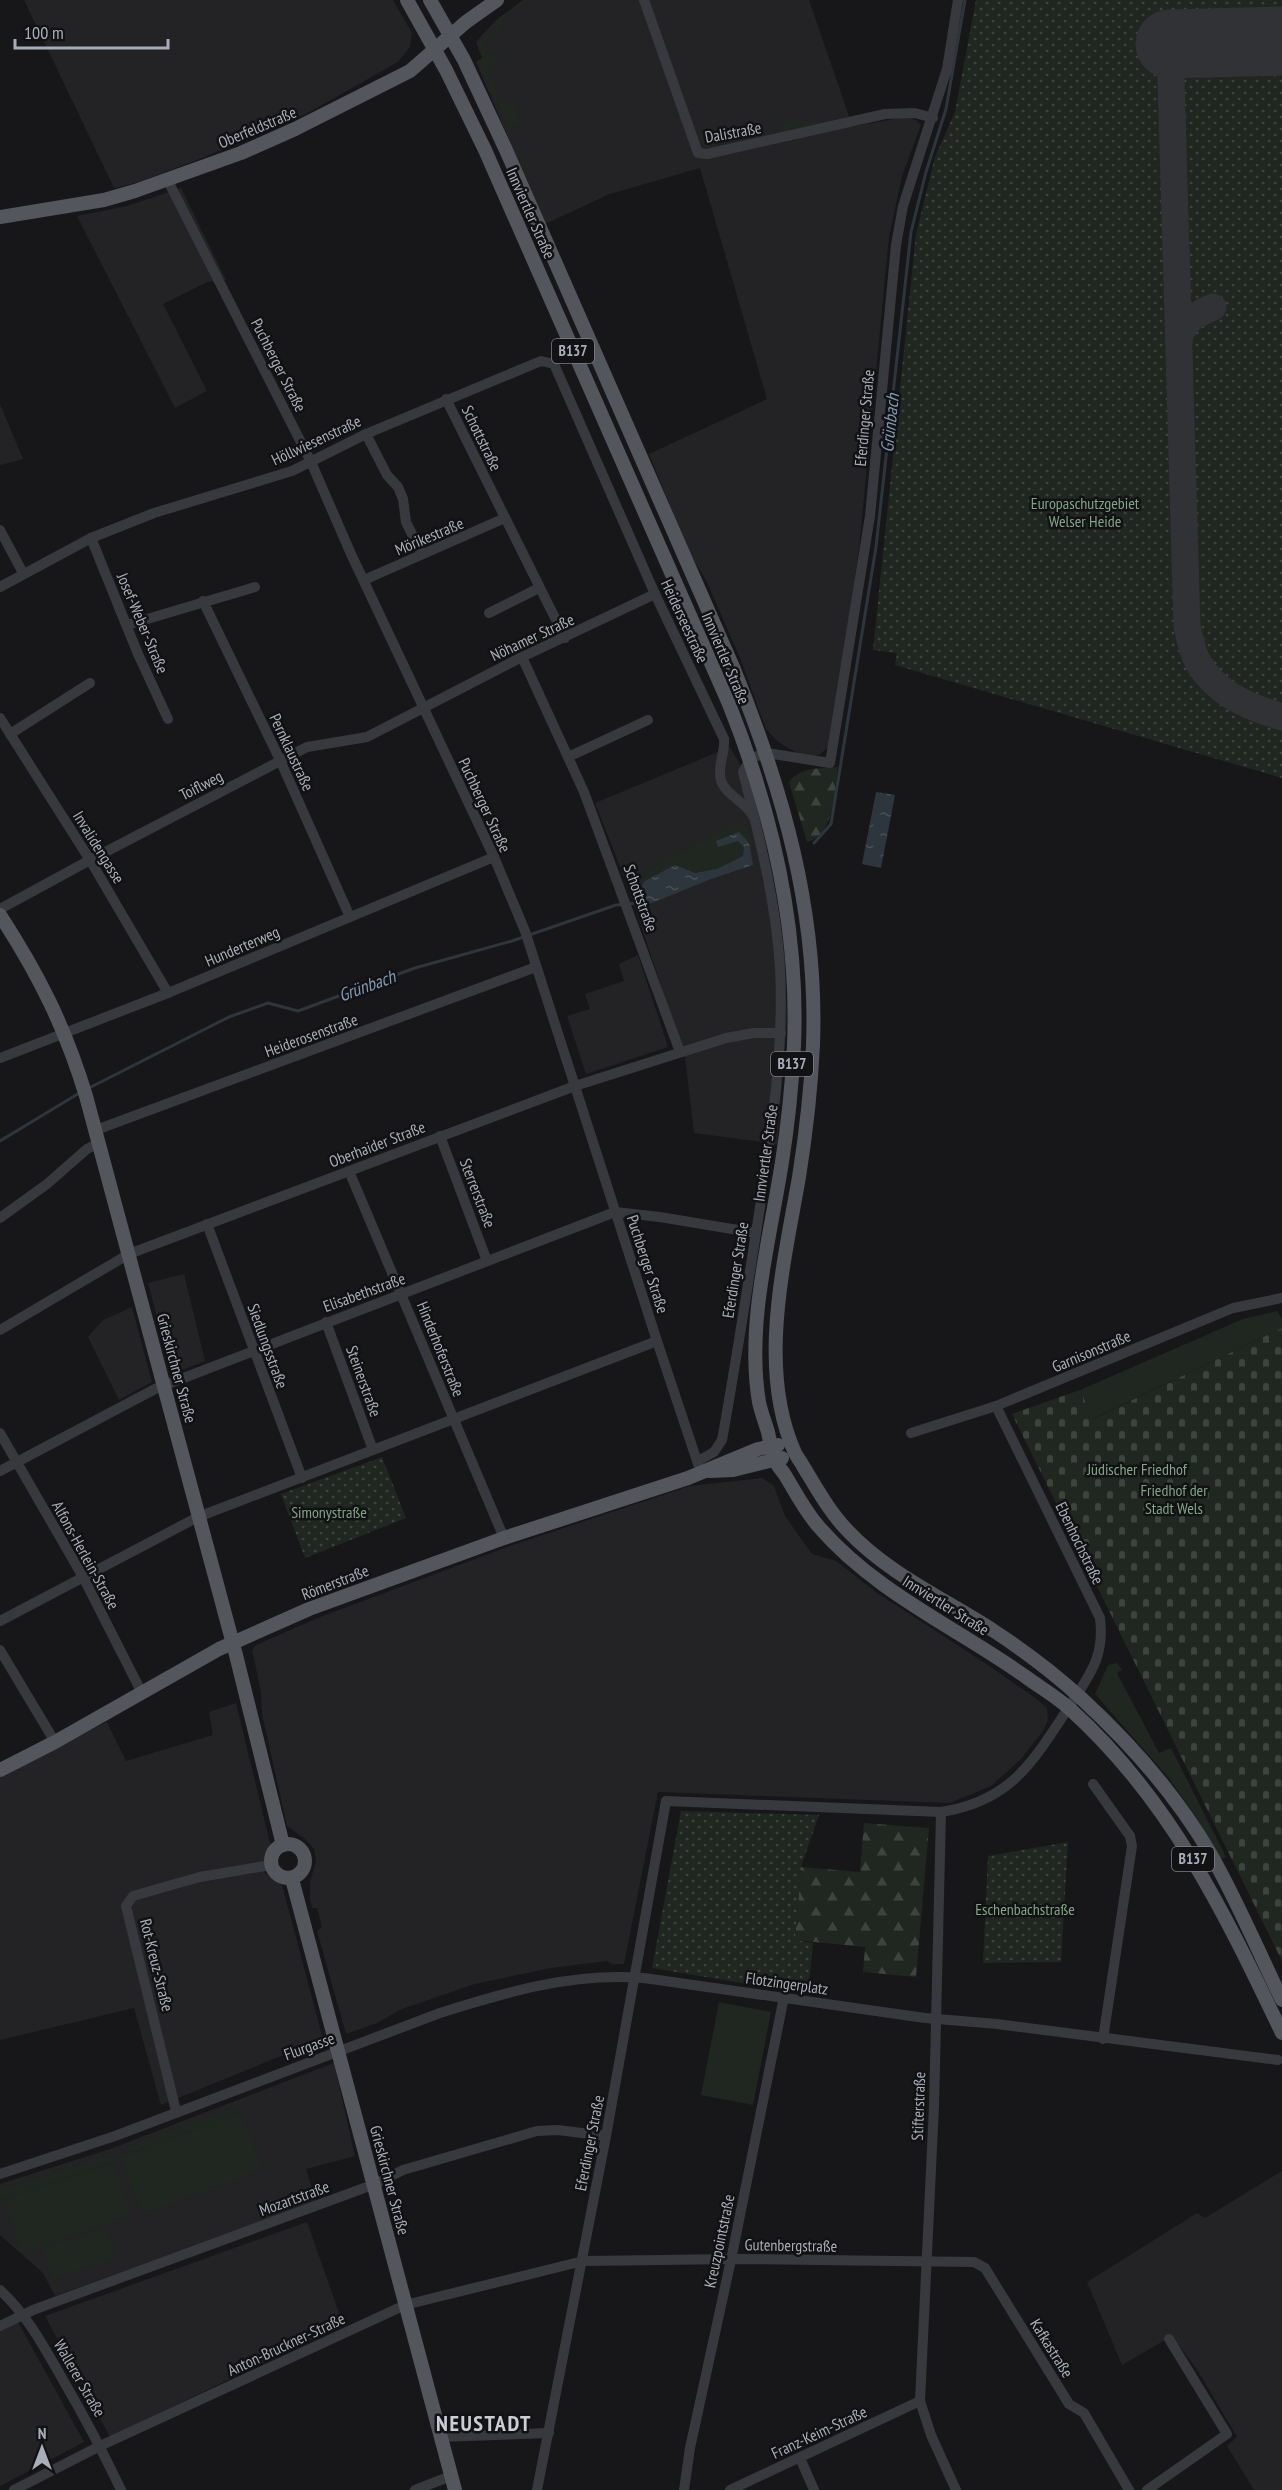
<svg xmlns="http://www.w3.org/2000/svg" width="1282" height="2490" font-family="'PT Sans Narrow',sans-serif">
<defs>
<pattern id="forest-firs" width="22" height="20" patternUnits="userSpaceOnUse" patternTransform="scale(1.5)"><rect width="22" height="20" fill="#1f2720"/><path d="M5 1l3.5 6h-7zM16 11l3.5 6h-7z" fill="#3d443e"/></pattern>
<pattern id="cemetery-stones" width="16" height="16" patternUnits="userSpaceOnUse" patternTransform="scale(1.5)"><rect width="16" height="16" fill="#1f2720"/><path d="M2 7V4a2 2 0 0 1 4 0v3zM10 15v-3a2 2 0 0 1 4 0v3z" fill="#3d443e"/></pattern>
<pattern id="park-dots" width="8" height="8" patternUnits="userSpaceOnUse" patternTransform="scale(1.5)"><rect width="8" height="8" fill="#1f2720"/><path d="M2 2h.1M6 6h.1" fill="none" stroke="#3d443e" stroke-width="1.8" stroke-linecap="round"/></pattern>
<pattern id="water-ripples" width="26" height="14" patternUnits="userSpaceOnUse" patternTransform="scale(1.5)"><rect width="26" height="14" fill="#2d353d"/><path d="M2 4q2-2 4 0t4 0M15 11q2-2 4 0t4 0" fill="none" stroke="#495057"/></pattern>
</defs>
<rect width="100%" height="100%" fill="#171719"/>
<!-- built -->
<g fill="#232326">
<polygon points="24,0 393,0 412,33 410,47 398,62 306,114 202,158 139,182 114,188"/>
<polygon points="523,0 809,0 849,116 850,127 906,117 916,120 921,125 902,176 889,237 859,549 831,745 819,755 802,755 786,747 776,740 766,729 740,658 706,580 689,553 649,454 767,399 700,168 610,194 545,224 476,62 482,58 476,42 496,20"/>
<polygon points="181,188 226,280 207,282 163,304 207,391 175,408 77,216 127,206"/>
<polygon points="0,404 23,459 0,465"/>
<polygon points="730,747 745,773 777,902 785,961 787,1022 777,1144 694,1133 685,1057 628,887 595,803"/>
<polygon points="638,955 668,1047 586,1074 567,1016 590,1009 585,994 624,981 619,964"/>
<polygon points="184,1274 205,1361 172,1374 148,1283"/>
<polygon points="132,1307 152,1382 119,1400 88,1337 103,1320"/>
<polygon points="762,1478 774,1486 785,1516 812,1554 836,1561 877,1593 988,1665 1038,1700 1047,1708 1048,1720 1043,1731 1021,1759 991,1786 950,1803 658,1792 624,1964 612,1964 607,1961 551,1968 475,1984 402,2009 377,2023 346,2034 317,1931 322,1927 317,1908 312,1908 310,1898 310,1882 316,1861 314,1849 304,1838 287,1826 262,1714 261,1692 252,1650 256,1645 320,1617 513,1545 690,1486"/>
<polygon points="236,1703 271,1847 263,1864 265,1873 282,1885 323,2039 161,2105 134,2008 0,2040 0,1775 107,1722 126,1761 213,1735 209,1712"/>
<polygon points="334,2063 355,2156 306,2169 316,2201 55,2296 43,2273 0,2235 0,2184 110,2149"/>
<polygon points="1282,2171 1282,2490 1254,2490 1227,2446 1237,2437 1198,2371 1172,2336 1122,2365 1087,2282 1197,2213 1205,2218"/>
<polygon points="307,2222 343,2324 110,2437 45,2316"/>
<polygon points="18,2322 84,2442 0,2486 0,2331"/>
</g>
<!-- grass -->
<g fill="#1f2720">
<polygon points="523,0 529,0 500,21 504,27 497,32 494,25 496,21"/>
<path d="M492,31L494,34L485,41L491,56L498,54L501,58L490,66L489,70L500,101L509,104L514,102L522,124L509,129L477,61L483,59C477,41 477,42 492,31Z"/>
<polygon points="785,122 823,122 823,124 778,134 777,129 779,125"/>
<path d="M738,822L748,829L753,843H749L739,832L718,847L738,841L744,847V856L717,869L695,873C690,870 683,865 676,866C667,867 644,883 638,890L641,895L635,897L632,889L659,862Z"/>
<polygon points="1277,1311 1282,1318 1282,1328 1092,1419 1080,1390 1243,1319"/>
<polygon points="1117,1663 1122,1670 1117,1673 1159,1753 1171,1748 1226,1857 1221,1859 1195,1815 1168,1777 1095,1694 1108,1665"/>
<polygon points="719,2002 771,2012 753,2105 701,2095"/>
<polygon points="235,2107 237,2113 129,2153 127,2147"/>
<polygon points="241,2112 263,2169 142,2215 120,2158"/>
<polygon points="110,2155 112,2162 0,2198 0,2190"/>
<polygon points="113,2163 132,2215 21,2252 4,2198"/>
<polygon points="106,2227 116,2258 52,2279 42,2247"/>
</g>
<!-- forest -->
<g fill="url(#forest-firs)">
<path d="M838,767C834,790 835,835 807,842L789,782C800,767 821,768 838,767Z"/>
<polygon points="864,1823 929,1828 916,1977 863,1972 865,1947 795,1940 801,1867 860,1872"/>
</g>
<!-- cemetery -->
<polygon fill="url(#cemetery-stones)" points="1282,1328 1282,1961 1012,1414 1080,1390 1093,1419"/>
<!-- park -->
<g fill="url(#park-dots)">
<polygon points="976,0 1282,0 1282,778 895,665 897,653 873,650 916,234 935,157 955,112"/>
<polygon points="382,1457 406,1518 305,1558 281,1494"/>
<polygon points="681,1811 819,1815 801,1867 795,1940 813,1943 808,1994 652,1968"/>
<polygon points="1068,1842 1061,1962 983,1963 988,1856"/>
</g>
<!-- water -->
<g fill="url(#water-ripples)">
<polygon points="876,792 895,795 881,868 862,864"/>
<polygon points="739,832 749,843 753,865 711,879 647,905 638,890 645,881 675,865 695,873 717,869 743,856 744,847 738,841 718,847 716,841"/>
</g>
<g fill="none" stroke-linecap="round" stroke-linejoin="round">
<!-- stream -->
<g stroke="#2d353d" stroke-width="3">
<polyline points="814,843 831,824 876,547 911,232 926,172 946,109 965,0"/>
<polyline points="89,1088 229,1017 268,1003 298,1011 415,968 512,941 616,905 648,902"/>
<polyline points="0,1141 81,1092"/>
</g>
<!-- taxiway -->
<g stroke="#313236" stroke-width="27">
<path d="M1170,44L1187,626C1190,638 1192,652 1198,662C1216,694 1249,707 1282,717"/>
<path d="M1179,341C1183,320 1195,315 1213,307"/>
</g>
<!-- runway -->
<polyline stroke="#313236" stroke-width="69" points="1170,44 1282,41"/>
<!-- minor -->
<g stroke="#38393e" stroke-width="10">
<polyline points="644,0 698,153 707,154 885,114 915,113 933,118"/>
<polyline points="168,181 311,462 351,554 494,857 525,931 657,1341 699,1467"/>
<polyline points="446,399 565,638"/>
<polyline points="366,434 387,475 398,487 403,499 406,522 422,554"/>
<polyline points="0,530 23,573"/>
<polyline points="91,538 138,654 168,719"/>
<polyline points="364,580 505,518"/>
<path d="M0,587L91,538L154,513L292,471L366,434L541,361L554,364L655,594L724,739C725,751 720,760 720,772C719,794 744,799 753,816"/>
<polyline points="203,601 280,760 350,917"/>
<polyline points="489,613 539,588"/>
<polyline points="127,625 255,587"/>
<polyline points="522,657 584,792 680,1052"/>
<polyline points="0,718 90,860 168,993"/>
<polyline points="10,734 90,683"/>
<polyline points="568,757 648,720"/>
<polyline points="0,909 90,860 307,747 367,737 522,657 655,594"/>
<polyline points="0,1058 168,993 494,857"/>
<polyline points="96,1130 536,967"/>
<polyline points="440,1136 487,1261"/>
<polyline points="349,1171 504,1538"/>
<polyline points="0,1218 47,1184 87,1149 99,1143"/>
<polyline points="207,1224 302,1478"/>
<polyline points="326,1322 373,1450"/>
<polyline points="0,1330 129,1254 575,1086 726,1038 754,1033 781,1033"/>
<polyline points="0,1433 83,1577 142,1693"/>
<polyline points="911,1433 996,1406 1233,1308 1282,1298"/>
<path d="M698,1461L714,1452L722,1440C736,1363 748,1285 760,1207C772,1127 784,1049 780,968C776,901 759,836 743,772L751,758L767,753L830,763L870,516L896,245L903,206L947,69L958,0"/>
<polyline points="0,1471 155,1389 615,1212 660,1217 756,1233"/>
<polyline points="0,1621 198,1517 657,1341"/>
<polyline points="0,1650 55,1742"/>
<polyline points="1093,1784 1130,1836 1132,1846 1103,2039"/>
<polyline points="941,1812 934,2106 920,2401 931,2435 956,2490"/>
<polyline points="176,2111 126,1906 133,1896 175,1884 200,1877 271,1865"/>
<path d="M0,2174L115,2136L440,2013C506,1992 574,1972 644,1978L925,2018L997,2024L1278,2060"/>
<path d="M0,2290C28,2316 44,2347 63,2380C84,2416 103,2452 121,2490"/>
<polyline points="0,2326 33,2310 307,2209 375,2184 403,2170 537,2131 558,2130 606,2136"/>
<polyline points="439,2437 549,2433"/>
<polyline points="800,2458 814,2490"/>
<polyline points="14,2490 100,2446 405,2305 583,2261 738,2259 974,2262 985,2268 1069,2404 1084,2413 1129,2490"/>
<polyline points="415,2490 451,2476"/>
<path d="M537,2490L606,2136L666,1801L941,1812C1012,1801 1033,1761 1069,1707C1089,1675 1105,1658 1100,1618L996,1406"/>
<polyline points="684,2490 690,2448 731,2260 784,1997"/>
<polyline points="730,2490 920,2401"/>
<polyline points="1147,2490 1227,2434 1169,2339"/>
</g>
<!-- major -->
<g stroke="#54565d" stroke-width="14">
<path d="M407,0L446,70L485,150L729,704C772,812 799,929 794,1046C792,1085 788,1124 782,1162C770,1239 746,1325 759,1402C761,1412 765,1422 768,1432C770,1442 772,1453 776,1462C778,1467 782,1470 785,1475C796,1493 805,1511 819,1527C875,1592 957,1628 1026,1677C1041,1688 1057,1697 1070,1709C1171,1800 1225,1914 1282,2033"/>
<path d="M430,0L464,60L506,150L733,667C783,790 818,911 813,1045C811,1089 806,1133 799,1177C784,1264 757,1369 795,1453C795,1454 803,1465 803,1466C817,1489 829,1511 847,1530C888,1574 945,1599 994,1631C1023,1650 1056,1675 1081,1698C1130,1743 1176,1795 1210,1853C1237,1900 1258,1951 1282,2000"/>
<polyline points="0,217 104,200 135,191 241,153 295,129 410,71 466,22 497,0"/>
<path d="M0,915C39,975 65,1027 86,1096L236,1655L283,1845"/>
<polyline points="710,1471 733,1470 782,1458"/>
<polyline points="0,1770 55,1742 219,1649 309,1609 504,1538 688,1478 758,1449 778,1445"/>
<circle cx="288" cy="1861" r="17"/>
<polyline points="292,1879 455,2490"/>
</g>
</g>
<g text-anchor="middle" stroke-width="5" stroke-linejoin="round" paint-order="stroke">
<!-- shield labels -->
<g fill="#121214" stroke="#7c7e88" stroke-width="1.5">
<rect x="552" y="339" width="42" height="24" rx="4.5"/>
<rect x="771" y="1052" width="42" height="24" rx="4.5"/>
<rect x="1172" y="1847" width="42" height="24" rx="4.5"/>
</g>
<g font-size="15" font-weight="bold" fill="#a9adb9">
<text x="573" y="356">B137</text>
<text x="792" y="1069">B137</text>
<text x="1193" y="1864">B137</text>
</g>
<!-- street labels -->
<g font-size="16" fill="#a9adb9" stroke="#121214">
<text transform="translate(257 127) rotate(-23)" y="6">Oberfeldstraße</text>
<text transform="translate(733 132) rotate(-10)" y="6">Dalistraße</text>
<text transform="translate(531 213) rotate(66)" y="6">Innviertler Straße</text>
<text transform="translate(279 365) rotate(63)" y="6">Puchberger Straße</text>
<text transform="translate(864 418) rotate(-85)" y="6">Eferdinger Straße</text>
<text transform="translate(482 438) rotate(64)" y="6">Schottstraße</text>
<text transform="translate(316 440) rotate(-25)" y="6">Höllwiesenstraße</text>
<text transform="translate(429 536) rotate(-23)" y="6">Mörikestraße</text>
<text transform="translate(685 621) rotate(65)" y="6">Heiderseestraße</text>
<text transform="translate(143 623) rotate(67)" y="6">Josef-Weber-Straße</text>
<text transform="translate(532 637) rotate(-25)" y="6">Nöhamer Straße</text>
<text transform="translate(726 658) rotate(67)" y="6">Innviertler Straße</text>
<text transform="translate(292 752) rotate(65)" y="6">Pernklaustraße</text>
<text transform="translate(201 785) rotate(-27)" y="6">Toiflweg</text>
<text transform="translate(485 805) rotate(65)" y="6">Puchberger Straße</text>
<text transform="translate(99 847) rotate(58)" y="6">Invalidengasse</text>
<text transform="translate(641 898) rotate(70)" y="6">Schottstraße</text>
<text transform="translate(242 946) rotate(-23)" y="6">Hunderterweg</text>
<text transform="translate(311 1035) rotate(-20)" y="6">Heiderosenstraße</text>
<text transform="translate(377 1144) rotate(-21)" y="6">Oberhaider Straße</text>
<text transform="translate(765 1153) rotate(-82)" y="6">Innviertler Straße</text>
<text transform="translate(478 1193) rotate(69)" y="6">Sterrerstraße</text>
<text transform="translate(648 1264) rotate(72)" y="6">Puchberger Straße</text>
<text transform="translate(735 1270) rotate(-81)" y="6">Eferdinger Straße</text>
<text transform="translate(364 1292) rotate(-20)" y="6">Elisabethstraße</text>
<text transform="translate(268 1346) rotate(70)" y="6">Siedlungsstraße</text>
<text transform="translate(441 1349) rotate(68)" y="6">Hinderhoferstraße</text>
<text transform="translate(1091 1351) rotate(-23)" y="6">Garnisonstraße</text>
<text transform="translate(177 1368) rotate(75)" y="6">Grieskirchner Straße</text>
<text transform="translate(364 1381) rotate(70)" y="6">Steinerstraße</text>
<text transform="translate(1080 1543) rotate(64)" y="6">Ebenhochstraße</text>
<text transform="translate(86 1555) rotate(61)" y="6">Alfons-Herlein-Straße</text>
<text transform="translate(335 1582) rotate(-21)" y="6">Römerstraße</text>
<text transform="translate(946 1605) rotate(32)" y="6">Innviertler Straße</text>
<text transform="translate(157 1965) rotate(76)" y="6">Rot-Kreuz-Straße</text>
<text transform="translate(787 1983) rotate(8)" y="6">Flotzingerplatz</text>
<text transform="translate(309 2046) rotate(-20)" y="6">Flurgasse</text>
<text transform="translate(918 2106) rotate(-88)" y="6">Stifterstraße</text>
<text transform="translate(589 2143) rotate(-79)" y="6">Eferdinger Straße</text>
<text transform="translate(390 2180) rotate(75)" y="6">Grieskirchner Straße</text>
<text transform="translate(294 2198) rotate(-20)" y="6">Mozartstraße</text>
<text transform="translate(719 2241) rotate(-78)" y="6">Kreuzpointstraße</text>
<text transform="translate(791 2245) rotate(1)" y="6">Gutenbergstraße</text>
<text transform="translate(286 2344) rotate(-25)" y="6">Anton-Bruckner-Straße</text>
<text transform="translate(1052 2348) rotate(58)" y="6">Kafkastraße</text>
<text transform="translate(80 2378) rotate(60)" y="6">Wallerer Straße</text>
<text transform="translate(819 2432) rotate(-25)" y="6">Franz-Keim-Straße</text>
</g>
<!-- park labels -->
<g font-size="16" fill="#80a484" stroke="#121214">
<text x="1085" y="509">Europaschutzgebiet<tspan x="1085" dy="18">Welser Heide</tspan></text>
<text x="1137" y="1475">Jüdischer Friedhof</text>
<text x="1174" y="1496">Friedhof der<tspan x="1174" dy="18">Stadt Wels</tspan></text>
<text x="329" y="1518">Simonystraße</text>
<text x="1025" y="1915">Eschenbachstraße</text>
</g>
<!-- water labels -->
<g font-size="18" font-style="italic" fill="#809ab4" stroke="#121214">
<text transform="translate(890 423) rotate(-84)" y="6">Grünbach</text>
<text transform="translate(367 986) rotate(-20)" y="6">Grünbach</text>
</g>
<!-- district labels -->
<g font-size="22" font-weight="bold" letter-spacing="1.5" fill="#cacdd5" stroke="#121214">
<text x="484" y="2431">NEUSTADT</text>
</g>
</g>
<!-- north arrow -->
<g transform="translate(42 2448)" stroke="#121214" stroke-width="4.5" paint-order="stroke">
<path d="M0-4.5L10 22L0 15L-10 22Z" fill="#a9adb9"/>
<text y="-9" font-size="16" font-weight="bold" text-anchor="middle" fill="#a9adb9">N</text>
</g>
<!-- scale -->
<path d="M15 39v9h153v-9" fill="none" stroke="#a9adb9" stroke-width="3"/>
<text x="24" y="39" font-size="18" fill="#a9adb9" stroke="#121214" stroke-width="4.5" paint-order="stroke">100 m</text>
</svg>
